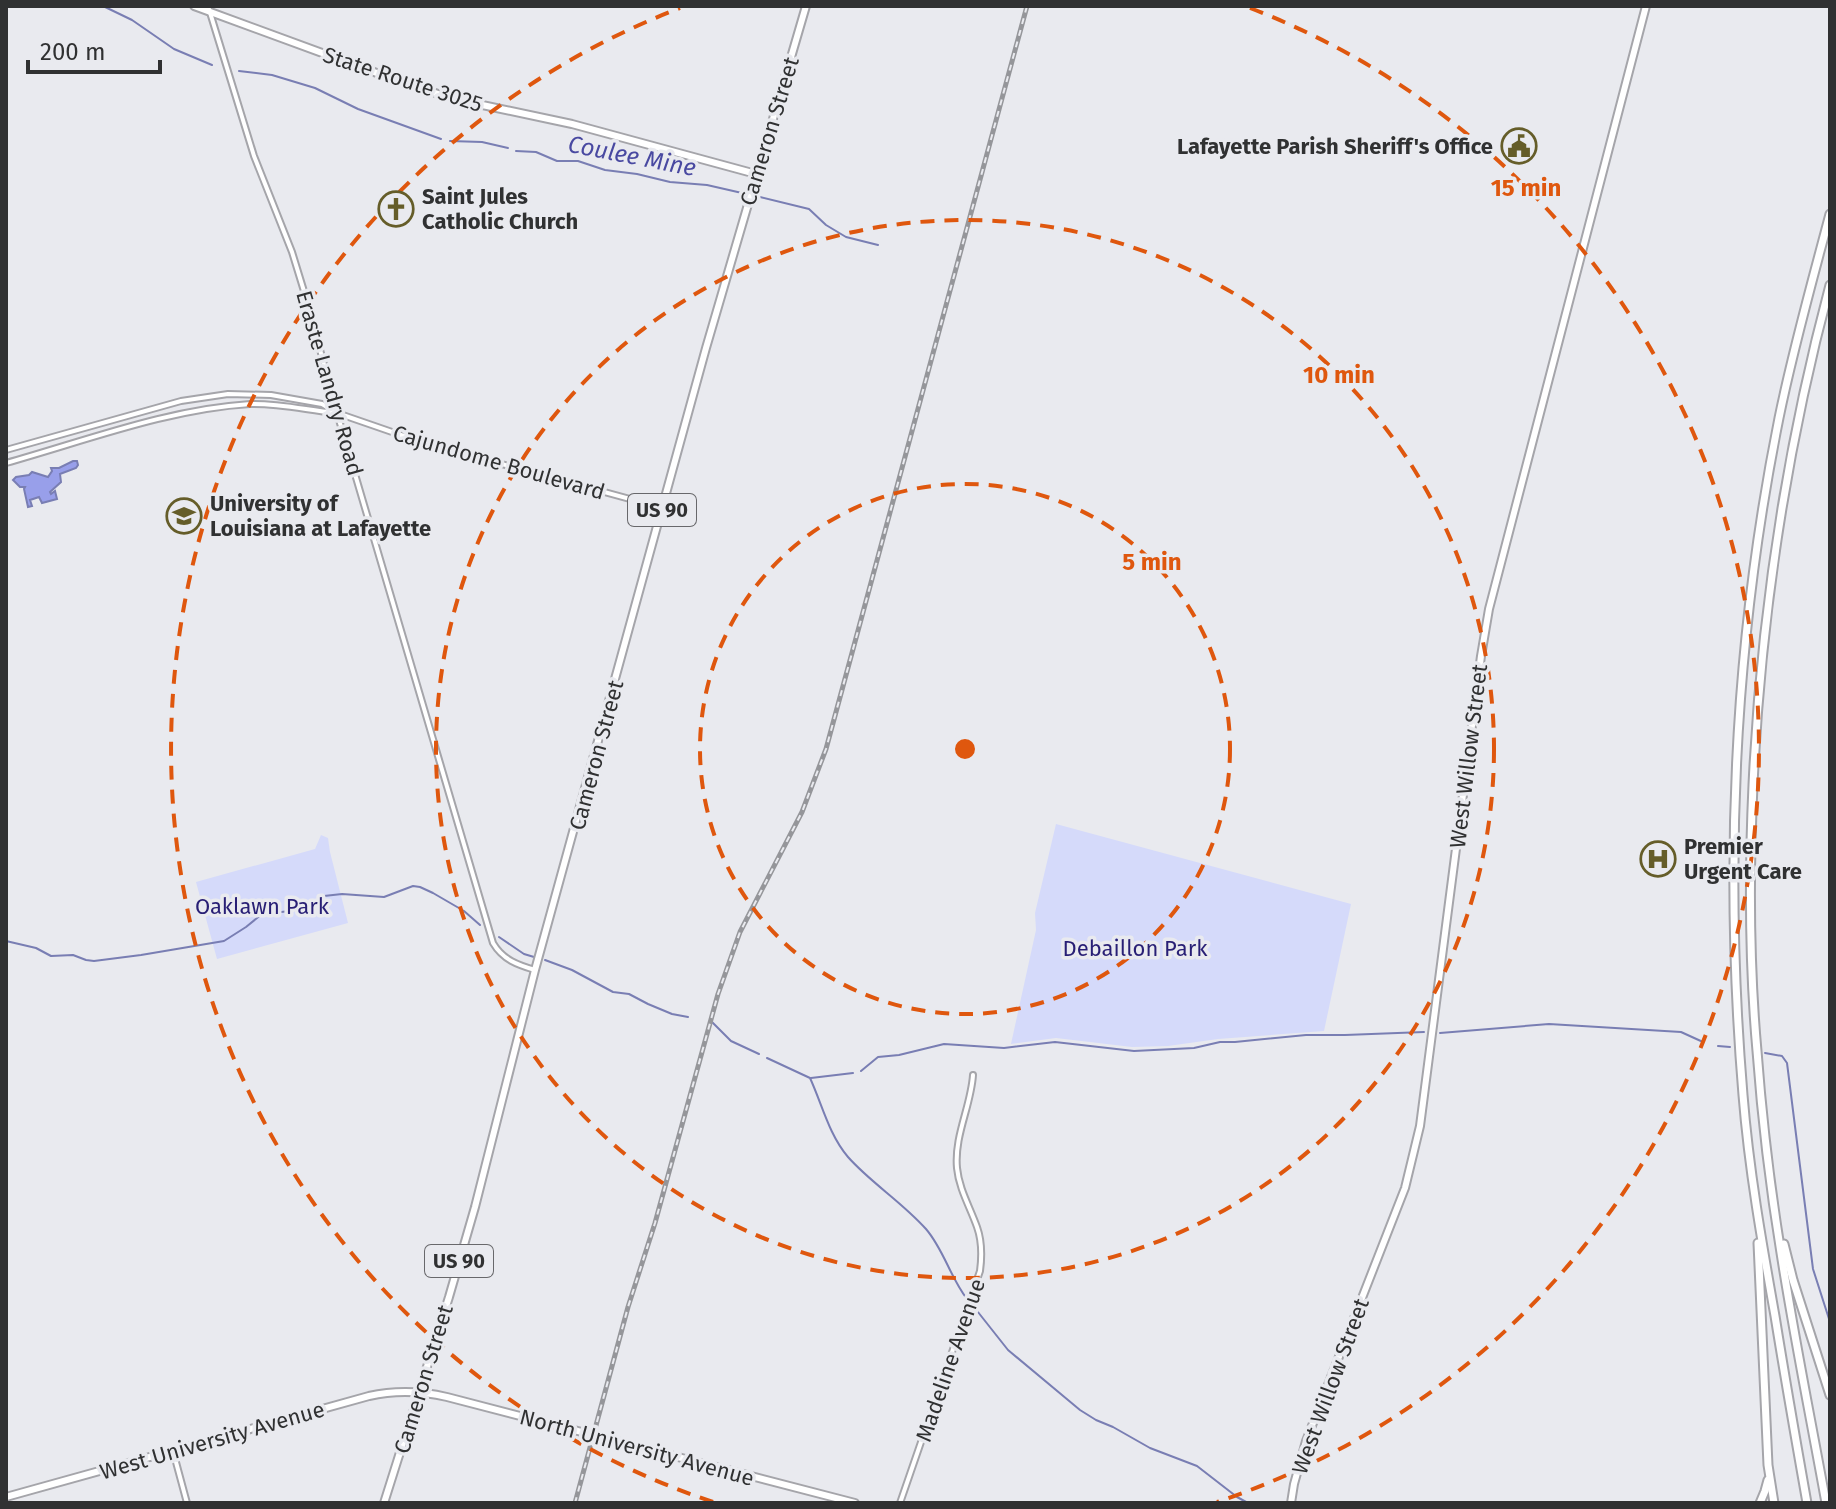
<svg xmlns="http://www.w3.org/2000/svg" width="1836" height="1509" font-family="'Fira Sans',sans-serif">
<rect width="100%" height="100%" fill="#e9eaef"/>
<!-- green -->
<g fill="#d5dafa">
<polygon points="1056,824 1351,904 1324,1031 1218,1039 1168,1046 1132,1047 1056,1038 1011,1044 1036,930 1035,913"/>
<polygon points="321,835 328,838 330,852 348,923 217,959 196,882 315,849"/>
</g>
<!-- water -->
<polygon fill="#989fea" stroke="#797eb3" stroke-width="2" points="73,461 77,461 78,465 76,468 60,474 61,482 50,492 51,494 55,491 57,499 42,503 39,497 30,500 32,506 28,507 24,489 25,487 20,487 13,480 16,477 29,475 32,472 48,477 52,471 51,468 59,468"/>
<g fill="none" stroke-linecap="round" stroke-linejoin="round">
<!-- stream -->
<g stroke="#797eb3" stroke-width="2">
<polyline points="103,6 132,20 174,49 212,65"/>
<polyline points="239,71 272,75 315,88 358,109 441,139"/>
<polyline points="450,141 482,142 508,148"/>
<polyline points="516,151 536,152 557,161 578,161 605,170 637,174 670,182 707,185 742,193"/>
<polyline points="760,197 809,209 826,225 846,237 878,245"/>
<polyline points="499,937 524,954 534,957"/>
<polyline points="6,941 36,948 51,956 73,955 86,960 94,961 141,955 224,941 246,927 262,914 300,910 324,896 342,894 384,897 413,886 420,887 433,893 464,911 480,925"/>
<polyline points="545,960 572,970 613,992 629,994 648,1004 672,1014 688,1017"/>
<polyline points="712,1022 731,1041 759,1054"/>
<polyline points="1440,1033 1549,1024 1681,1032 1703,1042"/>
<polyline points="1718,1046 1730,1047"/>
<polyline points="1765,1053 1782,1056 1787,1063 1813,1269 1830,1322"/>
<path d="M767,1058L810,1078C822,1104 829,1135 848,1157C871,1183 902,1202 926,1229C944,1250 950,1277 967,1299"/>
<polyline points="861,1071 878,1057 899,1055 944,1044 1004,1048 1055,1042 1134,1051 1194,1048 1220,1042 1235,1042 1306,1035 1345,1035 1424,1032"/>
<polyline points="811,1078 853,1073"/>
<polyline points="974,1307 1008,1350 1080,1410 1096,1420 1113,1427 1150,1448 1197,1466 1237,1497 1248,1503"/>
</g>
<defs>
<g id="minor">
<path d="M208,6L254,156L292,252L307,301L337,413L493,943C503,960 518,965 535,970"/>
<polyline points="6,450 181,401 228,394 271,395 322,404 337,413 421,442 663,508"/>
<path d="M6,463C85,441 168,409 250,404C279,403 306,410 335,413"/>
<polyline points="173,1451 187,1503"/>
<path d="M900,1503L980,1271C982,1256 982,1241 977,1227C970,1207 959,1189 957,1168C954,1136 971,1106 973,1075"/>
</g>
<g id="major">
<polyline points="194,6 404,83 454,99 572,124 756,174"/>
<path d="M6,1497L369,1396C396,1390 421,1391 447,1397L855,1503"/>
<polyline points="384,1503 449,1297 475,1207 535,970 706,348 806,6"/>
<polyline points="1291,1503 1294,1484 1306,1441 1405,1188 1420,1126 1481,656 1489,609 1646,6"/>
</g>
<g id="highway">
<polyline points="1758,1243 1768,1465 1774,1503"/>
<polyline points="1784,1244 1793,1280 1830,1395"/>
<polyline points="1760,1503 1765,1491 1768,1480"/>
<path d="M1807,1503C1796,1441 1785,1378 1775,1316C1762,1243 1749,1170 1743,1095C1724,868 1734,641 1779,418C1793,349 1812,282 1830,214"/>
<path d="M1826,1503C1811,1420 1794,1337 1781,1253C1770,1186 1762,1118 1757,1051C1749,962 1749,873 1753,785C1761,614 1786,450 1830,285"/>
</g>
</defs>
<!-- minor casing -->
<use href="#minor" stroke="#a5a5aa" stroke-width="8"/>
<!-- major casing -->
<use href="#major" stroke="#a5a5aa" stroke-width="10"/>
<!-- highway casing -->
<use href="#highway" stroke="#a5a5aa" stroke-width="11"/>
<!-- minor -->
<use href="#minor" stroke="#fff" stroke-width="4"/>
<!-- major -->
<use href="#major" stroke="#fff" stroke-width="6"/>
<!-- highway -->
<use href="#highway" stroke="#fff" stroke-width="7"/>
<defs>
<polyline id="rail" points="575,1503 628,1307 655,1223 718,994 740,932 802,812 826,749 1027,6"/>
</defs>
<!-- rail casing -->
<use href="#rail" stroke="#95969a" stroke-width="5"/>
<!-- rail -->
<use href="#rail" stroke="#e9eaef" stroke-width="2" stroke-dasharray="6" stroke-linecap="butt"/>
</g>
<!-- distance rings -->
<g fill="none" stroke="#df570e" stroke-width="4" stroke-dasharray="14 10">
<circle cx="965" cy="749" r="265"/>
<circle cx="965" cy="749" r="529"/>
<path d="M713 1502A794 794 0 0 1 680 8M1250 8A794 794 0 0 1 1217 1502"/>
</g>
<!-- icons -->
<defs>
<symbol id="civic-ring" viewBox="-11 -11 22 22"><circle r="9.5" fill="#e9eaef" stroke="#655d29" stroke-width="1.5"/><path d="M-.6-6.5H3V-4.5H.6V-3L4-1V1h2V6H-6V1h2V-1L-.6-3ZM-1.2 2.5V6h2.4V2.5Z" fill="#655d29"/></symbol>
<symbol id="church-ring" viewBox="-11 -11 22 22"><circle r="9.5" fill="#e9eaef" stroke="#655d29" stroke-width="1.5"/><path d="M-1.2-6h2.4v3.5h3.3v2.4h-3.3V6h-2.4V-.1h-3.3v-2.4h3.3Z" fill="#655d29"/></symbol>
<symbol id="university-ring" viewBox="-11 -11 22 22"><circle r="9.5" fill="#e9eaef" stroke="#655d29" stroke-width="1.5"/><path d="M0-5L7-2L0 1L-7-2ZM-4 1L0 2.5L4 1V4Q0 6-4 4Z" fill="#655d29"/></symbol>
<symbol id="hospital-ring" viewBox="-11 -11 22 22"><circle r="9.5" fill="#e9eaef" stroke="#655d29" stroke-width="1.5"/><path d="M-5-5h3v3.5h4V-5h3V5h-3V1.5h-4V5h-3Z" fill="#655d29"/></symbol>
</defs>
<g fill-rule="evenodd">
<use href="#civic-ring" x="1499" y="126" width="40" height="40"/>
<use href="#church-ring" x="376" y="189" width="40" height="40"/>
<use href="#university-ring" x="164" y="496" width="40" height="40"/>
<use href="#hospital-ring" x="1638" y="839" width="40" height="40"/>
</g>
<g text-anchor="middle" stroke-width="7" stroke-linejoin="round" paint-order="stroke">
<!-- shield labels -->
<g fill="#e9eaef" stroke="#68686b" stroke-width="2">
<rect x="628" y="494" width="68" height="32" rx="6"/>
<rect x="425" y="1245" width="68" height="32" rx="6"/>
</g>
<g font-size="20" font-weight="bold" fill="#303132">
<text x="662" y="517">US 90</text>
<text x="459" y="1268">US 90</text>
</g>
<!-- street labels -->
<g font-size="22" fill="#303132" stroke="#e9eaef">
<text transform="translate(403 79) rotate(18)" y="8">State Route 3025</text>
<text transform="translate(769 131) rotate(-73)" y="8">Cameron Street</text>
<text transform="translate(330 383) rotate(74)" y="8">Eraste Landry Road</text>
<text transform="translate(499 462) rotate(16)" y="8">Cajundome Boulevard</text>
<text transform="translate(596 755) rotate(-75)" y="8">Cameron Street</text>
<text transform="translate(1468 756) rotate(-83)" y="8">West Willow Street</text>
<text transform="translate(950 1360) rotate(-71)" y="8">Madeline Avenue</text>
<text transform="translate(423 1379) rotate(-73)" y="8">Cameron Street</text>
<text transform="translate(1330 1386) rotate(-70)" y="8">West Willow Street</text>
<text transform="translate(212 1440) rotate(-16)" y="8">West University Avenue</text>
<text transform="translate(637 1447) rotate(15)" y="8">North University Avenue</text>
</g>
<!-- poi labels -->
<g font-size="22" font-weight="bold" fill="#303132" stroke="#e9eaef" text-anchor="start">
<text x="1493" y="154" text-anchor="end">Lafayette Parish Sheriff's Office</text>
<text x="422" y="204">Saint Jules<tspan x="422" dy="25">Catholic Church</tspan></text>
<text x="210" y="511">University of<tspan x="210" dy="25">Louisiana at Lafayette</tspan></text>
<text x="1684" y="854">Premier<tspan x="1684" dy="25">Urgent Care</tspan></text>
</g>
<!-- park labels -->
<g font-size="22" fill="#281f75" stroke="#e9eaef">
<text x="262" y="914">Oaklawn Park</text>
<text x="1135" y="956">Debaillon Park</text>
</g>
<!-- water labels -->
<g font-size="24" font-style="italic" fill="#4949a1" stroke="#e9eaef">
<text transform="translate(632 156) rotate(11)" y="8">Coulee Mine</text>
</g>
</g>
<circle cx="965" cy="749" r="12" fill="#df570e" stroke="#e9eaef" stroke-width="4"/>
<g font-size="24" text-anchor="middle" font-weight="bold" fill="#df570e" stroke="#e9eaef" stroke-width="7" stroke-linejoin="round" paint-order="stroke">
<text x="1526" y="196">15 min</text>
<text x="1339" y="383">10 min</text>
<text x="1152" y="570">5 min</text>
</g>
<!-- border -->
<rect width="1836" height="1509" fill="none" stroke="#303132" stroke-width="16"/>
<!-- scale -->
<path d="M28 60v12h132v-12" fill="none" stroke="#303132" stroke-width="4"/>
<text x="40" y="60" font-size="24" fill="#303132" stroke="#e9eaef" stroke-width="6" paint-order="stroke">200 m</text>
</svg>
